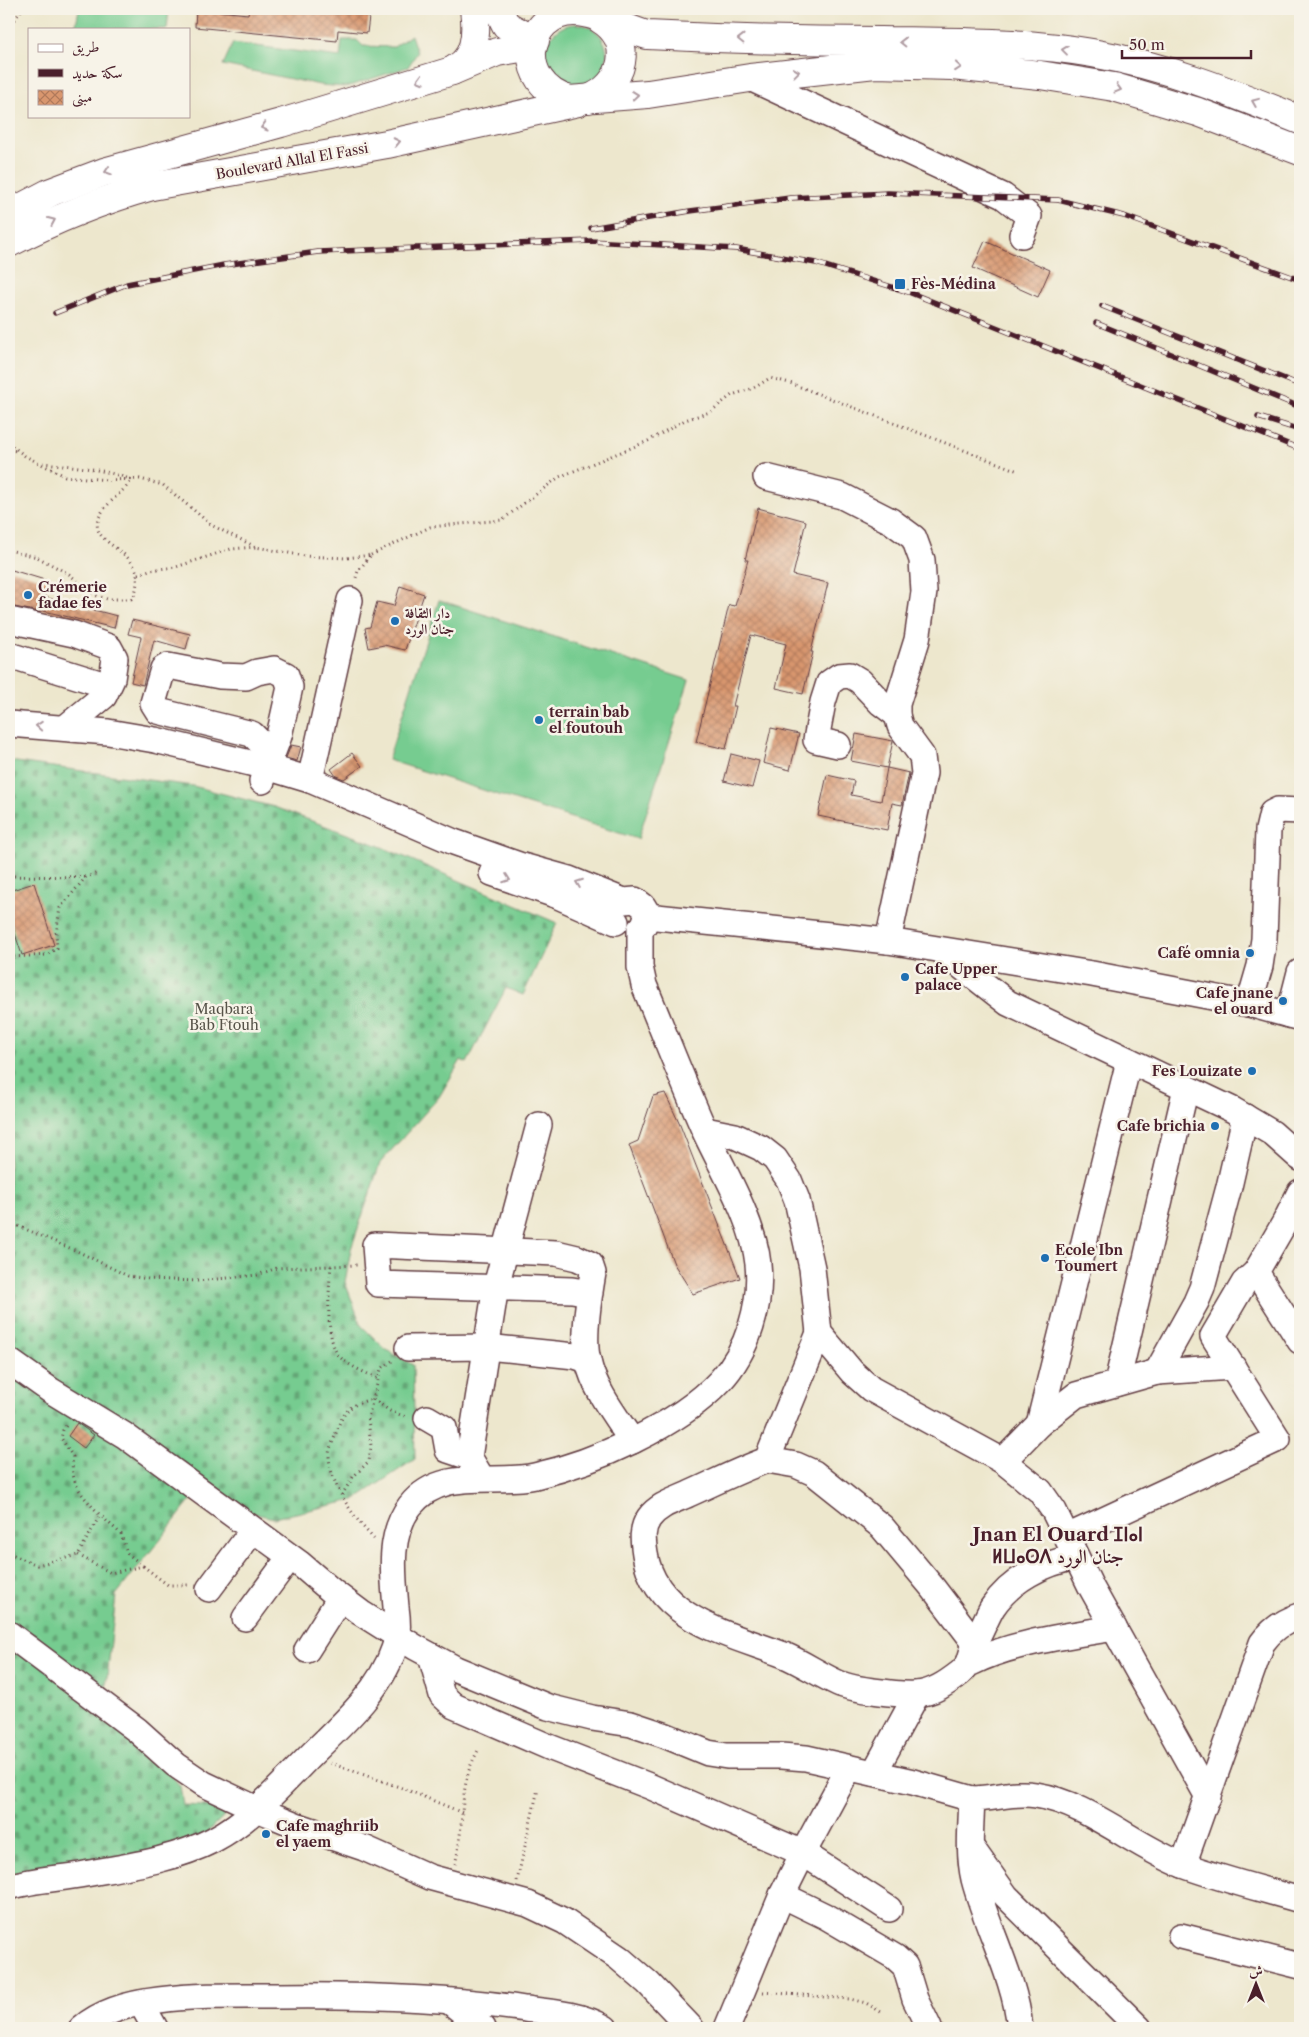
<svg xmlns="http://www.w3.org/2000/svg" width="1309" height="2037" font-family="'Libre Caslon Text',Amiri,'Noto Sans Tifinagh',serif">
<defs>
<pattern id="cemetery-stones" width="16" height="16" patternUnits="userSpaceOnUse" patternTransform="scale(1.25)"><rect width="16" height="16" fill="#76cc90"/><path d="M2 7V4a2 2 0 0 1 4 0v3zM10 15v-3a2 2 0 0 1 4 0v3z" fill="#63a576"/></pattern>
<pattern id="building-cross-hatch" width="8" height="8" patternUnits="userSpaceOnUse" patternTransform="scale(1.25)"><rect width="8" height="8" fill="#d8966e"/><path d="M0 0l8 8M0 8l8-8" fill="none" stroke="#b17a5b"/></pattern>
</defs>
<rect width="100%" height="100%" fill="#f7f3e8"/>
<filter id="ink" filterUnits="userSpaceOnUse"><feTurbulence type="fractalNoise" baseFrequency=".02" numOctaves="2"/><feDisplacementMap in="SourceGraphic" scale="10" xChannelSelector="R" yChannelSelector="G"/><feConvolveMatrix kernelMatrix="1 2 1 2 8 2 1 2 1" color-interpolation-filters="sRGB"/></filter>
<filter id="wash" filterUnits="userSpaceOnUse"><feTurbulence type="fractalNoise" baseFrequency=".0096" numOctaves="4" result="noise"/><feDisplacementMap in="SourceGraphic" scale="20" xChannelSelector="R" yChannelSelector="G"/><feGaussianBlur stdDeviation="1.12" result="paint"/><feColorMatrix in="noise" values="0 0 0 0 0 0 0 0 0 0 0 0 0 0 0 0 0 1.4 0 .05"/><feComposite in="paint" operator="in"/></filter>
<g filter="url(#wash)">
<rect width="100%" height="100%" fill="#ede7cd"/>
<!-- grass -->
<g fill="#76cc90" stroke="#60765e">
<polygon points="79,9 169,9 167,29 75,29"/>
<circle cx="576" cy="55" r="31"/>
<polygon points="411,35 417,53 408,67 346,87 320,85 223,65 233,43 340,57 342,40 357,40 363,46 394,47"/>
<polygon points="439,600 689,680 638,839 388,760"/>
</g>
<!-- cemetery -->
<path fill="url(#cemetery-stones)" stroke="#60765e" d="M9,761L193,786L274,807L377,845L557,923L523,995L506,988L467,1063L461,1060L439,1097L380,1163L351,1249L345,1282L361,1325L385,1349L413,1365L415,1459L354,1500L274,1518L237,1510L203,1485L116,1595L103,1715L168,1771L180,1786L183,1805L225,1807L228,1812C220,1819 211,1831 202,1835C141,1862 73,1858 9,1874Z"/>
<g id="blocks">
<!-- building -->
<g fill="url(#building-cross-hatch)">
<polygon points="196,9 218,9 218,11 248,14 249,9 323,9 339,11 339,9 370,9 367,33 338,30 337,41 195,27"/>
<polygon points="985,241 1050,270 1038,297 973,268"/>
<polygon points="758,508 806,521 793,575 828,583 811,652 813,652 803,694 776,688 786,644 751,635 733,706 736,706 726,749 696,742 729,605 735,606 748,560 745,560"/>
<polygon points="12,570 48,581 44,597 117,616 114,628 40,610 40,612 9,606 9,582"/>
<polygon points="400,586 424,594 405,650 384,645 369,648 365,628 370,627 377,602 394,606"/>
<polygon points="132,620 190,634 186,649 154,640 143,685 131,682 141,637 128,634"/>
<polygon points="771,728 799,734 790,770 763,763"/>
<polygon points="856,734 893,741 887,768 851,761"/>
<polygon points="291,745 301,747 297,761 286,758"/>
<polygon points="352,753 362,766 344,779 336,776 331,769"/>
<polygon points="731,754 759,761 752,788 724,781"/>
<polygon points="887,768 909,773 902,805 892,803 887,830 818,816 827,775 854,781 851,795 881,801"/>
<polygon points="34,883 54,945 22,955 9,916 9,891"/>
<polygon points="665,1093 680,1125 740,1278 693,1294 674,1264 629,1145 638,1141 653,1096"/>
<polygon points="77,1423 94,1435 84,1448 68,1436"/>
</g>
</g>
</g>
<g filter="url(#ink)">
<use href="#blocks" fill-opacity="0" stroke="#623d43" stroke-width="1"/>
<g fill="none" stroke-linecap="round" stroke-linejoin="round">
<defs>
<g id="minor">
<polyline points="750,78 1003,196 1029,216 1022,235"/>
<polyline points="766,477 842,496 891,521 914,538 922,560 924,592 917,640 897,704 897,715 900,726 922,756 924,773 888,941"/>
<polyline points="9,620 74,634 109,647 115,658 112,679 104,696 65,728"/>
<polyline points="9,655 96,682 106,691"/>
<path d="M9,724L108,732L155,740L267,767L310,780L454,842L519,865L569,879L624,901L635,900L643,906L646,911L647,916L644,925L640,929V967L644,985C665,1035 684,1085 706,1134C724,1172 754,1222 758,1264C762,1304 748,1351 720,1381C678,1426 595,1462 535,1476C494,1485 441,1466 410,1506C388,1535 393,1573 396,1607C398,1621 399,1635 394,1649C381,1688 347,1720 318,1748C285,1780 255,1818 213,1840C174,1860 128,1866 85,1874C59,1879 34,1879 9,1887"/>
<polyline points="838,745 816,740 823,702 829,683 839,676 850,675 860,681 881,703 897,715"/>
<polyline points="310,780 350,600"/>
<polyline points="262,781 279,736 290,687 286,675 274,669 257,672 246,677 220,676 168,666 163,669 153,703 158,711 252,734 271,753"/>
<polyline points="492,873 558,896 616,922"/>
<polyline points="647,916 888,941 1092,974 1249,1004 1300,1018"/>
<polyline points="943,952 1008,1003 1233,1110 1272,1133 1300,1158"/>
<polyline points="1249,1004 1260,966 1264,939 1268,830 1272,813 1278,810 1300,811"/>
<polyline points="1289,1015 1300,972"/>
<polyline points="705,1130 735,1136 761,1148 775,1159 789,1180 797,1200 812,1268 819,1333 852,1372 871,1389 1003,1461 1040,1491 1054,1511 1091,1587 1208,1797"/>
<polyline points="1300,1192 1285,1222 1256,1272 1300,1341"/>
<path d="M590,1293L572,1290L378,1284L375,1245L556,1253L577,1258L590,1264L593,1273C589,1296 582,1339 588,1361C594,1389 616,1417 632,1441"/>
<path d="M819,1333L767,1460C741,1469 716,1482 691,1493C677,1500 659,1504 649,1518C641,1529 643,1541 645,1554C655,1620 733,1635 784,1655C803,1663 820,1675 838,1683C854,1690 899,1695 916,1694C933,1693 947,1683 960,1673C964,1670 966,1665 971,1663C1013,1642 1068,1636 1114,1628"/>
<polyline points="408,1348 487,1347 575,1356 588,1360"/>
<polyline points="9,1361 50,1390 124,1435 299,1563 333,1592 361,1613 415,1647 456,1669 548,1707 592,1718 631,1724 664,1735 708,1753 727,1756 781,1756 806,1758 913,1782 972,1799"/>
<polyline points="1157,1372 1196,1302 1202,1288 1229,1187 1245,1117"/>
<polyline points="1117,1383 1186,1088"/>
<polyline points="427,1418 444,1428 448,1450 469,1457 478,1472"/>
<polyline points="1039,1424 1129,1061"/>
<polyline points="469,1457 496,1286 539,1125"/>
<polyline points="767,1460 796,1465 814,1473 882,1527 933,1588 975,1643 969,1663"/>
<polyline points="1003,1461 1039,1424 1076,1395 1157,1372 1233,1367"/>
<polyline points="1067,1537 1278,1439 1213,1336 1244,1283 1256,1272"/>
<polyline points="209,1589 253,1530"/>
<polyline points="245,1618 290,1557"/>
<polyline points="9,1634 137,1730 176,1765 204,1784 257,1809 296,1825 364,1848 429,1877 528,1904 564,1921 619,1958 648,1983 691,2028"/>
<path d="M975,1643C981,1631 986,1619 992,1608C1011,1579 1044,1563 1076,1557"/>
<polyline points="307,1650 340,1598"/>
<polyline points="431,1656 442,1695 454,1706 549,1747 649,1786 803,1853 889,1909"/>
<polyline points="874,1773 917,1694"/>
<polyline points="974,1851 1006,1896 1139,2028"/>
<path d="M1183,1865L1262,1643C1272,1629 1284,1621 1300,1616"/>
<polyline points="782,1895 825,1916 895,1957 905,1966 915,1999 929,2028"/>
<polyline points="1181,1936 1300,1966"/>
<polyline points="449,2001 483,2028"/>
<polyline points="141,2003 155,2028"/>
<path d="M82,2028C102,2011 133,2003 159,2000C197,1995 237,1996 276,1996C359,1995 442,1997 525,2009C551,2012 581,2014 605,2028"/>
<polyline points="727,2028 782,1895 803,1853 849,1768"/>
<path d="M1020,2028C1015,1977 987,1929 974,1879C968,1853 971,1826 972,1799C995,1799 1013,1791 1036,1795C1088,1803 1134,1846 1183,1865C1221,1879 1262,1889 1300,1900"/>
</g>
<g id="major">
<polyline points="498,9 506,25 535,41"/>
<path d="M452,71C456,68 462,65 465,61C477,48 476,24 474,9"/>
<path d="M588,99C624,86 636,41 600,19"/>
<path d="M1300,120C1231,92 1166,66 1092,53C1025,41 950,42 881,41C803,41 725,39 647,35C625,29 596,12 574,12C524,13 514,83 569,100L648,94L750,78L875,64L952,66L1040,75L1114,87L1198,112L1300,151"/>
<polyline points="9,214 51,192 104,172 281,123 452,71 497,52 533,46"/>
<path d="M9,243C55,219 102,200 152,186L387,144L578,102"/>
</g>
</defs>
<!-- minor casing -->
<use href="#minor" stroke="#623d43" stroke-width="28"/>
<!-- major casing -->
<use href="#major" stroke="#623d43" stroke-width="30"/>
<!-- path -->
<g stroke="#623d43" stroke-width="3" stroke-dasharray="1 4" stroke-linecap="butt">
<polyline points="12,24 22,9"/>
<polyline points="9,437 11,445 25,456 65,476 107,480 140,479 163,485 213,526 256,547 305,556 346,558 371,555 358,571 355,581"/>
<polyline points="9,450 18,451"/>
<path d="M9,550L37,557L69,574L95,595L107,599H131C136,594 136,590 137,582C141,550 91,545 98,521C102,505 123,493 132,480C104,469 74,466 43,463"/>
<polyline points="371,555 430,527 502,520 559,477 648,441 685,420 710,412 732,395 754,388 770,378 790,383 1018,471"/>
<polyline points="138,574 150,570 176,567 231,549 256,547"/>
<polyline points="9,876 86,877"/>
<polyline points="9,957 47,955 57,948 56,934 60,908 86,877 98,873"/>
<polyline points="9,1222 79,1252 128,1276 149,1279 197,1281 257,1275 277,1268 357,1265"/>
<path d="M331,1266C329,1288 324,1343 341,1358C350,1367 367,1373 378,1379"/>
<polyline points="392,1361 381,1369 373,1399 390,1411 406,1417"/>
<path d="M342,1495L353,1477L369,1461L371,1446L368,1418L373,1399C350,1404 343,1411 336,1433C334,1440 329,1448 329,1455C329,1484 355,1519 374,1539"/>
<path d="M9,1553L37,1565L78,1555L100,1515C83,1496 69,1484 73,1457L61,1438L63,1430L68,1423"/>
<polyline points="78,1555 111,1573 143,1566 127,1553 121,1534 100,1515"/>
<polyline points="143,1566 168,1585 189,1585"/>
<polyline points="330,1763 405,1789 463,1813"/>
<path d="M455,1864C463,1835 460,1803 468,1774C470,1765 475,1757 479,1748"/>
<polyline points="517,1881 538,1789"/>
<polyline points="763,1992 850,1999 866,2003 881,2012"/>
</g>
<!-- minor -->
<use href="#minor" stroke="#fff" stroke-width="25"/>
<!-- major -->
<use href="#major" stroke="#fff" stroke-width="28"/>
<defs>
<g id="rail">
<polyline points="591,228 690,211 790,198 888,193 1058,200 1124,216 1300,280"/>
<polyline points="1102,306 1300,385"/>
<polyline points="55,313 127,284 224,265 318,252 591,241 736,249 816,263 911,293 1300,449"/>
<polyline points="1096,323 1300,407"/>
<polyline points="1258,417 1300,430"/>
</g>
</defs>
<!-- rail casing -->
<use href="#rail" stroke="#4a1f2b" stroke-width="5.5"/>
<!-- rail -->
<use href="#rail" stroke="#f7f3e8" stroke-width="4" stroke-dasharray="11" stroke-linecap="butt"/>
</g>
<!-- one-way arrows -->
<defs><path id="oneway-chevron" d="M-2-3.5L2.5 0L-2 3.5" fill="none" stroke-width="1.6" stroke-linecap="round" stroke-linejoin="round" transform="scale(1.25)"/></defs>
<g stroke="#ae9aa0">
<use href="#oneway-chevron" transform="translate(741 39) rotate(-179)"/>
<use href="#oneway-chevron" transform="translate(903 42) rotate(-179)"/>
<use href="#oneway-chevron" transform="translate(1065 50) rotate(-173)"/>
<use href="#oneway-chevron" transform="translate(958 67) rotate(5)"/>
<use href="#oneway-chevron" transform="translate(796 72) rotate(-7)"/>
<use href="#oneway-chevron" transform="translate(420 80) rotate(164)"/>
<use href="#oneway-chevron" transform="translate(1118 89) rotate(15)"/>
<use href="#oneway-chevron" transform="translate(635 95) rotate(-6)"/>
<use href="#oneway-chevron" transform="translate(1255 102) rotate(-158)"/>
<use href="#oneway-chevron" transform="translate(264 127) rotate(164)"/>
<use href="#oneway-chevron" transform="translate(397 142) rotate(-12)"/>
<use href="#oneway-chevron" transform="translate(108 171) rotate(162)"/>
<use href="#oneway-chevron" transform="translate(52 221) rotate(-24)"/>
<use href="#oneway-chevron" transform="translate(39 726) rotate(-176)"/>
<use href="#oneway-chevron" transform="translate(507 879) rotate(20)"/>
<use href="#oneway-chevron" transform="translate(579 883) rotate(-159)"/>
</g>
</g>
<!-- markers -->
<g fill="#1f6fb2" stroke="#f7f3e8" stroke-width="2">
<rect x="894" y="278" width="12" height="12" rx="2.5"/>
<circle cx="28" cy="595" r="5"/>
<circle cx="395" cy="621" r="5"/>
<circle cx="539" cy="720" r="5"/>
<circle cx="1250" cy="953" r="5"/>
<circle cx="905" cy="977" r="5"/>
<circle cx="1283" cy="1001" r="5"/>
<circle cx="1252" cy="1071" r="5"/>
<circle cx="1215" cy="1126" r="5"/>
<circle cx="1045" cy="1258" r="5"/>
<circle cx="266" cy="1834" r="5"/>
</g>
<g text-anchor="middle" stroke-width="5" stroke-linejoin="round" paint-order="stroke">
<!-- street labels -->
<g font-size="14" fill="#4a1f2b" stroke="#f7f3e8">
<text transform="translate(292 161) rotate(-10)" y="5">Boulevard Allal El Fassi</text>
</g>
<!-- poi labels -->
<g font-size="14" font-weight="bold" fill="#4a1f2b" stroke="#f7f3e8" text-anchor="start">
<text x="911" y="289">Fès-Médina</text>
<text x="38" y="592">Crémerie<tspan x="38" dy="16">fadae fes</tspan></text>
<text x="405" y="618">دار الثقافة<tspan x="405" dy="16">جنان الورد</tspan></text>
<text x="549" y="717">terrain bab<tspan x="549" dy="16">el foutouh</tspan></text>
<text x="1240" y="958" text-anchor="end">Café omnia</text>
<text x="915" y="974">Cafe Upper<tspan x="915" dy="16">palace</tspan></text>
<text x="1273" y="998" text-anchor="end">Cafe jnane<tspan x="1273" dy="16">el ouard</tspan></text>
<text x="1242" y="1076" text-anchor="end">Fes Louizate</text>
<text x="1205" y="1131" text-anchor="end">Cafe brichia</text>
<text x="1055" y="1255">Ecole Ibn<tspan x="1055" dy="16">Toumert</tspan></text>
<text x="276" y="1831">Cafe maghriib<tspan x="276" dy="16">el yaem</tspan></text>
</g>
<!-- park labels -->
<g font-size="14" fill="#575349" stroke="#f7f3e8">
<text x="224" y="1014">Maqbara<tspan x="224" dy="16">Bab Ftouh</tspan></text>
</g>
<!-- district labels -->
<g font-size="19" font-weight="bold" fill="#4a1f2b" stroke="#f7f3e8">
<text x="1058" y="1541">Jnan El Ouard ⵊⵏⴰⵏ<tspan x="1058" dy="22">ⵍⵡⴰⵔⴷ جنان الورد</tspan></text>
</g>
</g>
<!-- margin -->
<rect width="1309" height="2037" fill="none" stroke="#f7f3e8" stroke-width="30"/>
<!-- legend -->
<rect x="28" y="28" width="162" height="90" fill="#f7f3e8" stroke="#b29e9c"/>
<rect x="38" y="44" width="25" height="8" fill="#ffffff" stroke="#b29e9c"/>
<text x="72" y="52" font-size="15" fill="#4a1f2b">طريق</text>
<rect x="38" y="69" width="25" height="8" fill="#4a1f2b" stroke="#b29e9c"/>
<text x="72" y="78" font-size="15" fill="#4a1f2b">سكة حديد</text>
<rect x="38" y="90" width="25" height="15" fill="url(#building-cross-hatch)" stroke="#b29e9c"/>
<text x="72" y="102" font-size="15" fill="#4a1f2b">مبنى</text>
<!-- north arrow -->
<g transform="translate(1256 1984)" stroke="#f7f3e8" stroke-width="4" paint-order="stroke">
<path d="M0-4L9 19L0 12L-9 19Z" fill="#4a1f2b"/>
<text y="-8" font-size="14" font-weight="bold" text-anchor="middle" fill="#4a1f2b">ش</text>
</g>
<!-- scale -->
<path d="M1122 50v8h129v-8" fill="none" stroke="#4a1f2b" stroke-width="2.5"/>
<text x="1129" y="50" font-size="15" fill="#4a1f2b" stroke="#f7f3e8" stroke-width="4" paint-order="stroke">50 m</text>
</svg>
